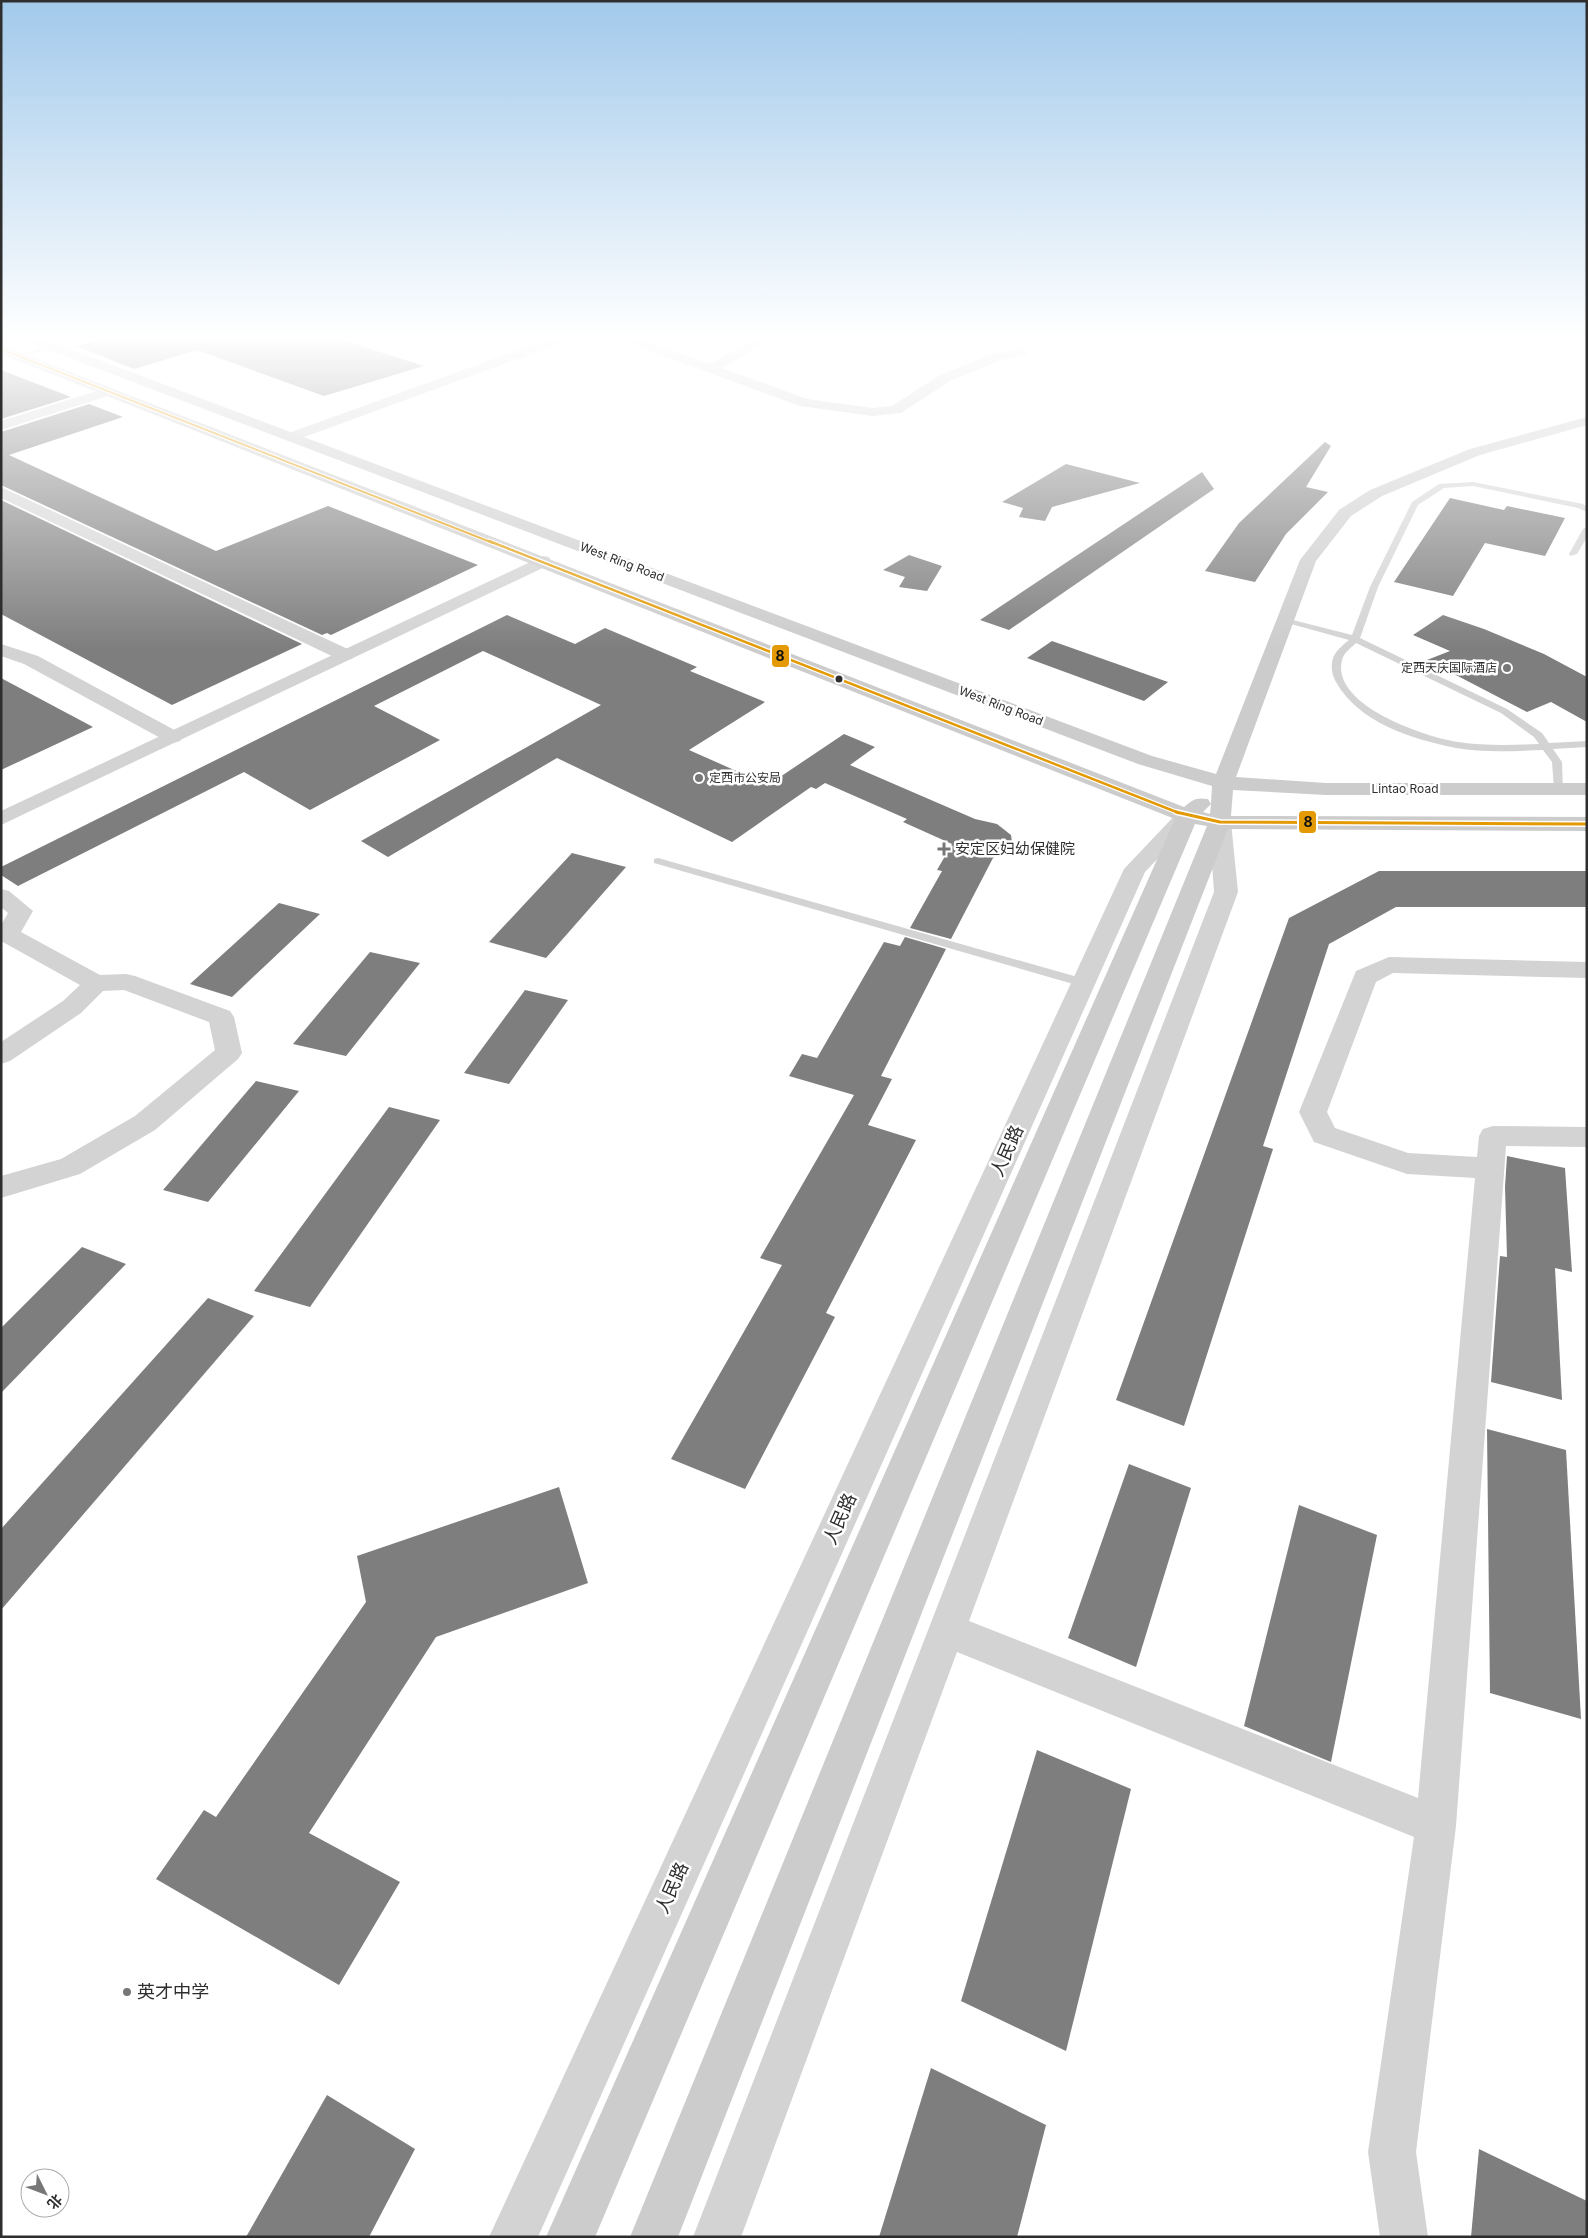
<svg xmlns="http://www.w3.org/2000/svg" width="1588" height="2238" font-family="Inter,'Noto Sans SC',sans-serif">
<rect width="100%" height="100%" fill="#fff"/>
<!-- building -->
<g fill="#7e7e7e">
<polygon points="113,336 330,336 424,366 324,396 197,350 134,369 76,346"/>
<polygon points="1,370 71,397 1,419"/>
<polygon points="89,404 123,417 9,455 216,551 328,506 478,565 331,635 327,633 322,635 1,485 1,432"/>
<polygon points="1325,442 1331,446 1306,487 1328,492 1286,534 1255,582 1205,571 1239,523"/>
<polygon points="1066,464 1140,483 1052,507 1045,521 1019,517 1023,508 1002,502"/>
<polygon points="1202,472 1214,489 1009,630 980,620"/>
<polygon points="1450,498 1504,510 1507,506 1565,518 1545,556 1485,543 1453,596 1394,582"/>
<polygon points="1,500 302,644 172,705 1,614"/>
<polygon points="909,555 942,566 927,591 899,587 905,577 883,570"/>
<polygon points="507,615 575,644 605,628 697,667 690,671 765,702 689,750 768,785 844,734 875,747 850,765 975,819 997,824 1011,835 1012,842 1009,849 993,858 951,939 910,928 942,871 937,870 952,844 903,822 907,819 825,783 816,789 811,787 732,842 557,758 388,857 361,841 601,705 483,651 374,706 440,740 310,810 244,772 18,886 1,875 1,867"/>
<polygon points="1443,615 1484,629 1544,654 1587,677 1587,722 1551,702 1527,712 1427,660 1450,651 1413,635"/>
<polygon points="1052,641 1168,682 1144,701 1027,658"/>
<polygon points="1,678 93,727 1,770"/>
<polygon points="572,853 626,867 546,958 489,942"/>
<polygon points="1379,871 1587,871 1587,907 1396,907 1329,944 1263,1146 1273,1149 1184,1426 1116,1400 1289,918"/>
<polygon points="279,903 320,914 232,997 190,984"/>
<polygon points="905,937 946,949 881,1076 892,1079 868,1125 916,1140 826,1313 835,1317 745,1489 671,1459 782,1265 760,1258 854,1095 789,1076 802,1054 817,1058 884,942 900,946"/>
<polygon points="370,952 420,963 346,1056 293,1044"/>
<polygon points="525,990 568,1000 509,1084 464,1073"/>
<polygon points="256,1081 299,1091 208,1202 163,1190"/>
<polygon points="389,1107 440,1120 310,1307 254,1291"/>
<polygon points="1507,1156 1565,1168 1572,1272 1555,1268 1562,1400 1491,1382 1500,1256 1507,1257 1505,1187"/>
<polygon points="82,1247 126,1264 1,1393 1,1328"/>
<polygon points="208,1298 254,1316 1,1610 1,1529"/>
<polygon points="1487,1429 1566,1450 1581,1719 1490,1693"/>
<polygon points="1129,1464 1191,1488 1136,1667 1068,1638"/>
<polygon points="559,1487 588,1583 436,1637 309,1833 400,1882 339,1985 156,1879 204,1810 216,1817 366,1602 357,1556"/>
<polygon points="1299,1505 1377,1535 1331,1762 1244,1726"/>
<polygon points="1037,1750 1131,1789 1066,2051 961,2001"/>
<polygon points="931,2068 1046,2125 1017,2237 879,2237"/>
<polygon points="327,2095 415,2149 369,2237 246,2237"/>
<polygon points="1479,2149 1587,2201 1587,2237 1471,2237"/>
</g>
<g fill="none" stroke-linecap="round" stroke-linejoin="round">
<!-- service -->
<g fill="#d3d3d3" fill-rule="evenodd">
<polygon points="83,336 92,336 22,357 17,356"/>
<path d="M1473,482L1583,504L1587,507V512L1578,508L1473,486L1444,488L1418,505L1378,587L1360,638L1507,709L1542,733L1549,743L1587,741V747L1553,749L1562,762L1563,791H1555L1554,789L1552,762L1543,750C1514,751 1484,753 1456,748C1412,739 1359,723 1336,682C1331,674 1330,662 1335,654C1338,649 1344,644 1349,640L1280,621L1285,618L1352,635L1370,587L1412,502L1439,484ZM1356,643L1501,713L1534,737L1539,744C1512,745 1485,746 1458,742C1425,737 1326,704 1343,657C1345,652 1352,647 1356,643Z"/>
<polygon points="1587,527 1587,537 1577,554 1570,556 1569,554 1583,529"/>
<polygon points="658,858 1088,980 1090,983 1084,987 1080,986 654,863 654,859"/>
</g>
<!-- minor -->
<g fill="#d3d3d3" fill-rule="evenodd">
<polygon points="557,336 574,336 572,339 296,440 286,440 284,437 286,434"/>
<polygon points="616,336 633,336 710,364 760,336 775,336 722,368 807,399 873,408 892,406 940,375 989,355 1021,348 1027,352 1026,355 998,361 950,381 901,413 873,416 800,406 618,339"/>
<polygon points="109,387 116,391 114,394 1,430 1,421"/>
<polygon points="1,487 352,651 354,655 352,659 338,659 1,498"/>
<polygon points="1,644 38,656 180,733 183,737 180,741 173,743 166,741 24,664 1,656"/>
<polygon points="1187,809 1195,811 1198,816 1145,872 538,2237 489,2237 1124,869 1179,811"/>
<polygon points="1220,815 1228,817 1231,822 1238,892 969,1621 1418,1798 1475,1178 1407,1174 1314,1142 1299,1112 1356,971 1389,957 1587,962 1587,978 1393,973 1376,982 1327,1112 1335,1128 1408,1153 1477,1157 1479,1136 1483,1129 1493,1126 1587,1127 1587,1147 1506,1146 1456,1826 1416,2152 1428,2237 1380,2237 1368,2152 1414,1837 957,1652 741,2237 693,2237 1214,892 1209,822 1212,817"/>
<polygon points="1,889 9,891 33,911 21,932 100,975 126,974 135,976 230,1011 234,1017 242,1053 238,1059 155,1130 80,1174 1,1198 1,1176 61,1159 135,1116 215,1050 209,1022 124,990 103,991 81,1013 10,1061 1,1064 1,1042 63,1001 80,985 1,941 1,925 8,913 1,907"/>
</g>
<!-- tertiary -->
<polygon fill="#d3d3d3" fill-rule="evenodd" points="543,556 549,557 551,561 549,565 1,825 1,811"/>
<!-- secondary -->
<path fill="#ccc" fill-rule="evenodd" d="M18,336H35L1152,756L1216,774L1300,560L1339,510L1370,490L1470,449L1587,417V425L1480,455L1382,496L1351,516L1316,561L1236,777L1326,783H1587V795H1326L1233,790L1231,816L1587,817V831L1228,829L678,2237H630L1207,826L1195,824L595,2237H546L1175,819L1,354V345L1184,807C1192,800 1196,797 1208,799L1211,804L1212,786L1138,764L20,339ZM1211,804L1210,814L1203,812Z"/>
<defs>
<polyline id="bus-1-far2" points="1,349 493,543"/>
<polyline id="bus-1-far1" points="489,541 1179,813"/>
<polyline id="bus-1" points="1176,812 1220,822 1587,824"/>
</defs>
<!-- bus-1-far2 casing -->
<use href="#bus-1-far2" stroke="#fff" stroke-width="4"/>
<!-- bus-1-far1 casing -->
<use href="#bus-1-far1" stroke="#fff" stroke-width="5"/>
<!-- bus-1 casing -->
<use href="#bus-1" stroke="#fff" stroke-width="6"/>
<!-- bus-1-far2 -->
<use href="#bus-1-far2" stroke="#e39a05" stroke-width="2"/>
<!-- bus-1-far1 -->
<use href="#bus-1-far1" stroke="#e39a05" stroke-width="2.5"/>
<!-- bus-1 -->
<use href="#bus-1" stroke="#e39a05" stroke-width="3"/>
</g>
<!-- sky -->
<linearGradient id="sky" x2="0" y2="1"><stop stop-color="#a2c9eb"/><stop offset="0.52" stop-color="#fff"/><stop offset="1" stop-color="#fff" stop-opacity="0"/></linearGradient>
<rect width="1588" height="649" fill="url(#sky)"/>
<!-- markers -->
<g fill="#777" stroke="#fff" stroke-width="2">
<circle cx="1507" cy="668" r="5"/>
<circle cx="699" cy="778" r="5"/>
<path d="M941.5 841.5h5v5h5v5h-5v5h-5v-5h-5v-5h5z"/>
<circle cx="127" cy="1992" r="5"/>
</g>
<circle fill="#2e2e2e" stroke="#fff" stroke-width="2" cx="839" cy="679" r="4.5"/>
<g text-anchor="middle" stroke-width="5" stroke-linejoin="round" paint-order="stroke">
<!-- far-street labels -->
<g font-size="12" fill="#2e2e2e" stroke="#fff">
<text transform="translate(622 562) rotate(21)" y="4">West Ring Road</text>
<text transform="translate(1001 706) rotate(21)" y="4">West Ring Road</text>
<text x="1405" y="793">Lintao Road</text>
</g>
<!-- far-poi labels -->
<g font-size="12" fill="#2e2e2e" stroke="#fff" text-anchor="end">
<text x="1497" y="672">定西天庆国际酒店</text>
<text x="709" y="782" text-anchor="start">定西市公安局</text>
</g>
<!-- poi labels -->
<g font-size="15" fill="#2e2e2e" stroke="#fff" text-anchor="start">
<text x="955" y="854">安定区妇幼保健院</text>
</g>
<!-- near-street labels -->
<g font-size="18" fill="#2e2e2e" stroke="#fff">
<text transform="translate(1007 1151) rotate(-66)" y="6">人民路</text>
<text transform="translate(840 1519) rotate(-66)" y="6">人民路</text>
<text transform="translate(672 1888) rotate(-66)" y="6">人民路</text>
</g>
<!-- near-poi labels -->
<g font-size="18" fill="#2e2e2e" stroke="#fff" text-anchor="start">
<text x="137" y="1998">英才中学</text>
</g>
</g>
<g stroke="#fff" stroke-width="2">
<rect x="771" y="644" width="19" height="24" rx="5" fill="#e39a05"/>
<rect x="1298" y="810" width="19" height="24" rx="5" fill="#e39a05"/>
</g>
<g font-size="14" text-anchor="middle" font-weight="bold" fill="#111">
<text x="780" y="661">8</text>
<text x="1308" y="827">8</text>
</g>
<!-- border -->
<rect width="1588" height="2238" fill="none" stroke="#2e2e2e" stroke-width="5"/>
<!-- north arrow -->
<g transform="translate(45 2193) rotate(132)"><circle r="24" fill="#ffffff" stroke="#ababab"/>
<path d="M0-4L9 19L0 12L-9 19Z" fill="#777777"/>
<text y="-8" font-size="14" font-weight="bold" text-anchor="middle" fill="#2e2e2e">北</text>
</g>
</svg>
